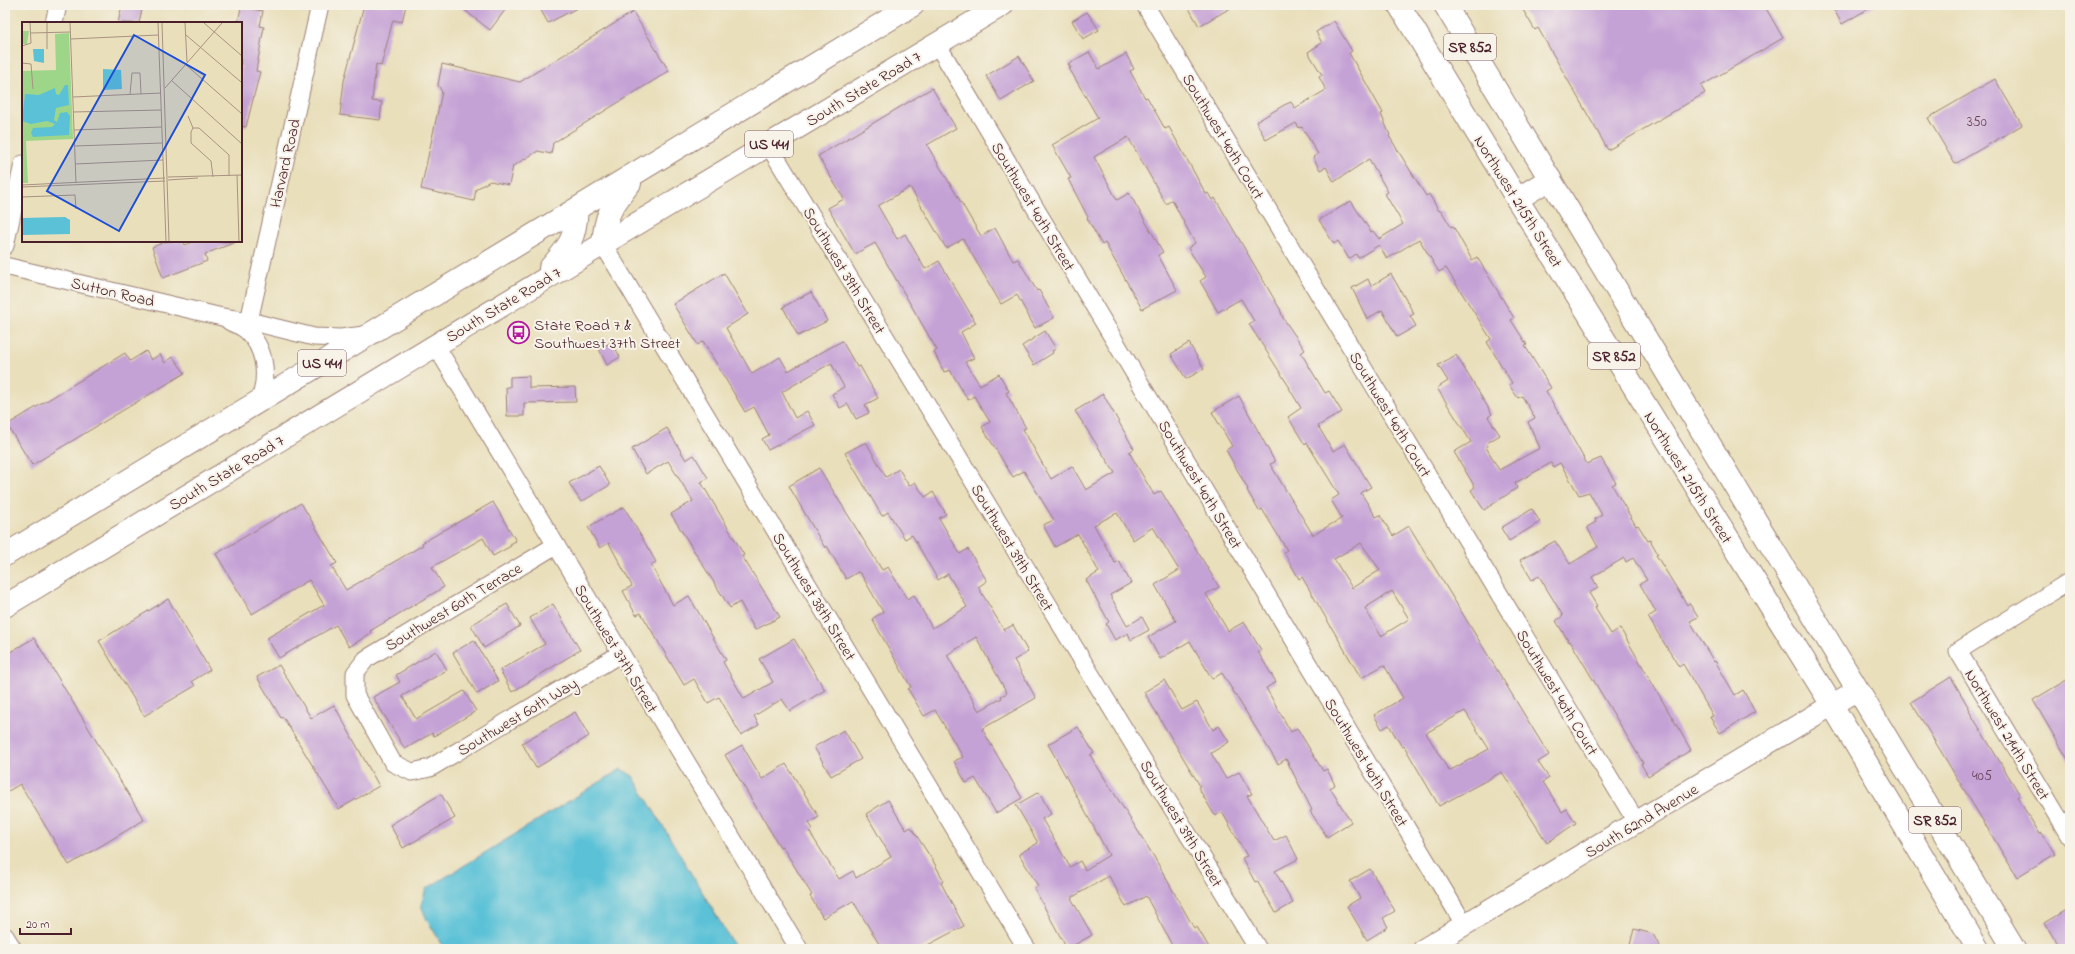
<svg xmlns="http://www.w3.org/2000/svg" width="2075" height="954" font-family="'Indie Flower',sans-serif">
<rect width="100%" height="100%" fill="#f7f3e8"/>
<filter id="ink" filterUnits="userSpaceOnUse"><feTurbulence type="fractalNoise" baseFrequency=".025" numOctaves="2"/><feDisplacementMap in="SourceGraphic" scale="8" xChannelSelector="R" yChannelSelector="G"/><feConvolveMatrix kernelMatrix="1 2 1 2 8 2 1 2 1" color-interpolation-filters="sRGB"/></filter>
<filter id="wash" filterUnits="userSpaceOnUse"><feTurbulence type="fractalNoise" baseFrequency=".012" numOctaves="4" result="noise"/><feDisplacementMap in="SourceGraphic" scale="16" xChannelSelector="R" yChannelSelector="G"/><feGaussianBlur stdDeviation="0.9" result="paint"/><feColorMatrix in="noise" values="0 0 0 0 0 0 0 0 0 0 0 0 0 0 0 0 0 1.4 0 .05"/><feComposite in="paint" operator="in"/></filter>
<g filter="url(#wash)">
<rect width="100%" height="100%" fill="#e9dfbb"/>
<!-- water -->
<polygon fill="#5ac1d7" stroke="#527081" points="621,769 633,776 735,947 734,949 445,949 427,920 421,905 426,889"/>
<g id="blocks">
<!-- building -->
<g fill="#c5a2d6" fill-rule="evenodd">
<polygon points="122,5 143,5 139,23 118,23"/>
<polygon points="364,5 406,5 402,22 393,20 381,66 376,64 372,101 382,102 380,120 340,115 344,81"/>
<polygon points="458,5 509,5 490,30"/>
<polygon points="538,5 583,5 548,23"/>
<polygon points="1187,5 1236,5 1199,26"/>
<polygon points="1520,5 1764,5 1783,38 1701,86 1705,93 1608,150 1538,28 1535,30"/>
<polygon points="1843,5 1875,5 1842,24 1834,10"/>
<polygon points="241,7 263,11 260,26 264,27 256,71 260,72 246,127 241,126 241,23 238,23"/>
<polygon points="633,12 669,71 553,143 551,154 538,151 513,166 509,185 490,181 476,189 474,201 421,189 442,92 438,85 442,64 520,82"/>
<polygon points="1087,12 1099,30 1083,39 1072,21"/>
<polygon points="1334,21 1352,51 1349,53 1383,113 1381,114 1390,135 1389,136 1426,196 1429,194 1439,211 1441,210 1451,227 1453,226 1472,260 1477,257 1514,318 1511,320 1527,345 1525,346 1551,388 1546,391 1587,464 1601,458 1616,483 1612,485 1636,526 1638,525 1648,541 1650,540 1658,554 1656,555 1687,605 1689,603 1698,617 1690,621 1714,662 1715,661 1735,695 1743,690 1755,712 1720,733 1710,717 1713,716 1683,664 1679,667 1648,617 1656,612 1640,584 1647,580 1633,558 1626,562 1624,558 1592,577 1598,588 1589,593 1597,606 1595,608 1611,634 1620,628 1691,750 1648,776 1641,764 1643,763 1570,641 1569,642 1556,621 1563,616 1539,576 1532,580 1520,560 1555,541 1570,564 1598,547 1587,527 1596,522 1595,519 1602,515 1589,492 1579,495 1560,463 1553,467 1551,463 1515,483 1517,488 1484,510 1471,490 1475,487 1454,452 1471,442 1437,388 1448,381 1438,365 1456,355 1492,414 1488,417 1500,435 1487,443 1488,446 1486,447 1499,470 1540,448 1528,422 1535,418 1522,396 1518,398 1509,385 1512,383 1487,342 1491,339 1446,268 1439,272 1419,239 1387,259 1379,245 1358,258 1356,254 1349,259 1338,241 1334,244 1319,220 1351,201 1371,232 1373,231 1379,239 1403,224 1385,194 1388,192 1369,159 1334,182 1326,167 1320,170 1313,157 1318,154 1302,127 1299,128 1296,123 1266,140 1256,122 1284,105 1291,102 1295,108 1326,90 1319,77 1322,75 1308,52 1322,43 1316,32"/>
<path d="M1089,52L1099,69L1126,54L1134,69L1130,71L1145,98L1147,97L1165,129L1169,127L1206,194L1208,193L1212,200L1215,198L1280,309L1283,318L1305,350L1301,353L1325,393L1329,391L1342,412L1318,426L1333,451L1345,444L1371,487L1361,493L1376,517L1380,515L1393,536L1409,526L1549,755L1538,762L1549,778L1543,782L1562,812L1567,809L1576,823L1547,843L1502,772L1439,806L1404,746L1402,747L1389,725L1382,729L1374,715L1403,698L1384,665L1361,678L1302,577L1299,579L1284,552L1287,550L1262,509L1259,511L1247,490L1248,489L1226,450L1232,446L1212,412L1239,396L1275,462L1270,464L1313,535L1342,518L1331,500L1339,495L1307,443L1305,445L1288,417L1301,408L1289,388H1290L1249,324L1254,321L1241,299L1218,312L1200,281L1206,277L1188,248L1195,243L1172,200L1166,204L1128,137L1094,157L1117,200L1129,193L1163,252L1158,255L1177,290L1142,309L1105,243L1102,245L1087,218L1088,217L1068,179L1071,178L1052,145L1098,118L1069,68H1071L1068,64ZM1361,543L1380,570L1352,588L1334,559ZM1392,591L1409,619L1381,636L1365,608ZM1465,711L1489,749L1449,771L1426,733Z"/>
<polygon points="1019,56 1034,81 1001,101 986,76"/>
<polygon points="1995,79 2022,125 1955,164 1928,118"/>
<polygon points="932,88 956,128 927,145 981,236 995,228 1013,261 1018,259 1037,291 1039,290 1054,318 1035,328 1017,295 1001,304 963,239 946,248 910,187 878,206 897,239 905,234 925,269 939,261 976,323 961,332 974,358 965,362 980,385 999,374 1009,391 1006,393 1026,428 1023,429 1051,479 1072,466 1086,490 1115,473 1075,411 1103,394 1134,449 1129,452 1154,495 1161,491 1219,587 1206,594 1228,631 1244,622 1261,650 1258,652 1276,682 1266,688 1291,732 1297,728 1323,771 1327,769 1335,785 1330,788 1351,822 1327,837 1310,811 1312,810 1286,759 1278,764 1222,673 1212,679 1190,641 1160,659 1148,637 1176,621 1155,585 1179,570 1153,527 1133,540 1117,513 1094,525 1115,563 1119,561 1131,583 1110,595 1127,626 1142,617 1149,630 1131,640 1128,633 1115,640 1106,624 1109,622 1086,580 1099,572 1078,534 1055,547 1043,525 1054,520 1024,471 1013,477 982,427 990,422 974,396 968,400 950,370 944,372 934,352 937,350 875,243 855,254 828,208 844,199 818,156"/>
<polygon points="168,241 184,241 185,245 196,241 236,242 205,254 207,261 163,278 152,247"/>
<polygon points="724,273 748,314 726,328 752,374 780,357 788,371 842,341 857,367 860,366 878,398 865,405 869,413 856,419 848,404 840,408 832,394 844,387 831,363 782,392 795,418 807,411 815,425 768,450 762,439 769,435 754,407 745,412 703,341 698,345 673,304"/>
<polygon points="1391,274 1414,314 1410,316 1416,326 1397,337 1382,310 1367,319 1352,288 1368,279 1371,286"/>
<polygon points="811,292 827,321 798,336 783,307"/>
<polygon points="1045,331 1056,349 1052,351 1053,353 1034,365 1022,346"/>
<polygon points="612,342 620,357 607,365 599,349"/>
<polygon points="1189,343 1204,369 1186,379 1171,354"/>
<polygon points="146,351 151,360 160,354 165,363 173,357 185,373 32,465 7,425 125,353 130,361"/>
<polygon points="529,376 529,388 575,387 576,402 524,403 524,416 507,416 506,387 510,387 510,377"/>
<polygon points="667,428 686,460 694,455 708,478 701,482 744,555 742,556 780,617 755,630 740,602 730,608 671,514 693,501 668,461 646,474 632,449"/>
<path d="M866,442L886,477L899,469L909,486L915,482L925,497L933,492L946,514L939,518L960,554L968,549L987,581L978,587L1004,630L1013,625L1028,652L1014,660L1036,698L982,729L1022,798L996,813L975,778L966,783L954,761L963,757L935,710L924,716L908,689L911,687L872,619L883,612L861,574L858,572L846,579L827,546L825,548L789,486L819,468L882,570L888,567L907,599L914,595L932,628L967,607L948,574L938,580L912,535L905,539L888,512L882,516L845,453ZM976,637L1007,693L1001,696L1002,698L979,711L947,655Z"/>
<polygon points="599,466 610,485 581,502 569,483"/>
<polygon points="493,502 516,541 510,544 511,546 493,556 483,538 432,567 444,587 370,631 371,633 349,647 336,625 279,658 267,638 324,605 309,580 252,614 216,554 301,503 337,563 331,566 346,590 423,545 422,543"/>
<polygon points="624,507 656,562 651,565 673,605 689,596 726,660 723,662 744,699 773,682 759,659 794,639 825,690 790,711 782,699 754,716 759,725 741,735 719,697 708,703 694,679 684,685 641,613 636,615 623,591 632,586 609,543 600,548 588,527"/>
<polygon points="1532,509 1540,522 1509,541 1501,528"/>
<polygon points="168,599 210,670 192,681 195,686 144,716 99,641"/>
<polygon points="507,604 520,626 484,648 471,625"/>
<polygon points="553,604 580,650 512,692 500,670 545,644 530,618"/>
<polygon points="34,638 144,820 69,865 20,784 5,793 5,655"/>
<polygon points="474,640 498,681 477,694 453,653"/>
<polygon points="436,651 447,670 402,696 416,719 464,691 476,711 434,736 432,733 405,749 373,697 400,682 396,675"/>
<polygon points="279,665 311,718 334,705 379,786 339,809 283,717 281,718 257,677"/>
<polygon points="1951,677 1970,710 1969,711 2020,795 2017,797 2040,834 2042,833 2055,854 2017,877 1911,702"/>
<polygon points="2070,678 2070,763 2033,700"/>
<polygon points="1164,680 1182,710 1197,702 1213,730 1219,726 1229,742 1211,753 1226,779 1239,772 1252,794 1247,796 1274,841 1286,835 1298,859 1275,871 1293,903 1276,913 1257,881 1255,882 1242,858 1247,856 1222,812 1215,816 1198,787 1200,786 1144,692"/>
<polygon points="575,712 589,736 536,768 522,743"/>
<polygon points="1078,727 1094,753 1090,755 1153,855 1194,928 1197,927 1210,949 1174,949 1146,896 1126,907 1109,876 1071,898 1092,935 1067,949 1034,888 1038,886 1019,854 1038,843 1016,805 1039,792 1051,814 1042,819 1070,867 1080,861 1085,870 1109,855 1048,744"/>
<polygon points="844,730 861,759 831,776 814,747"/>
<polygon points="742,745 762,779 786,764 819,817 809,823 813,829 809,831 839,879 853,871 856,878 891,857 866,814 888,800 906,830 911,827 933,861 944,881 941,883 964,926 920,949 882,949 853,901 823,918 810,896 812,895 782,846 780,847 725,755"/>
<polygon points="441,794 455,818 403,848 390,825"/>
<polygon points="1370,869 1395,911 1383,918 1388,927 1367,940 1347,906 1360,898 1350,881"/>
<polygon points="2070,908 2070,949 2060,949 2045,923"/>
<polygon points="1634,929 1653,934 1661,949 1629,949"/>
</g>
</g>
</g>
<g filter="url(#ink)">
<use href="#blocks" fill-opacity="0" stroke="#9a7f73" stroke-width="1"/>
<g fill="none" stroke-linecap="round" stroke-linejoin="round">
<defs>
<g id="minor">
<polyline points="1145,5 1637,823"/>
<polyline points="54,23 58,5"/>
<polyline points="937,44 1464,924"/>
<polyline points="768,144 1258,949"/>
<polyline points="603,244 1027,949"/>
<polyline points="5,246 23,164"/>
<polyline points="5,266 222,317 249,321 314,337 341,338 364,335"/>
<path d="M229,321C234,324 241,326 246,330C266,348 268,376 260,400"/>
<polyline points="249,321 320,5"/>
<polyline points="436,346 799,949"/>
<polyline points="556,545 366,659 355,673 355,695 393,763 412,772 430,768 620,654"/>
<polyline points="2070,581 1958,651 2070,837"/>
<polyline points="5,936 13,949"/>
</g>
<polyline id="tertiary" points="1424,949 1857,690"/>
<g id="primary">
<polyline points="1399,5 1517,199 1832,705 1978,949"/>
<polyline points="1445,5 2014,949"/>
<polyline points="1517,199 1550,179"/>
<path d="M603,244C605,214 612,206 630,183"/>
<path d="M550,268C570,245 575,240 577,209"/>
<polyline points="5,555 913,5"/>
<polyline points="5,606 603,244 1002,5"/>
</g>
</defs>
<!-- minor casing -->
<use href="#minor" stroke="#9a7f73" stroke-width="19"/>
<!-- tertiary casing -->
<use href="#tertiary" stroke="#9a7f73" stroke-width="23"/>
<!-- primary casing -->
<use href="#primary" stroke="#9a7f73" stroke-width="24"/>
<!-- minor -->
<use href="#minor" stroke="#fff" stroke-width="17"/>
<!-- tertiary -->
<use href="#tertiary" stroke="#fff" stroke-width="21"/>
<!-- primary -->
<use href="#primary" stroke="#fff" stroke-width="22"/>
</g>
</g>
<!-- icons -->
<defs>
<symbol id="bus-ring" viewBox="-11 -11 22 22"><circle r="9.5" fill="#f7f3e8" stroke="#b5179e" stroke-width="1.5"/><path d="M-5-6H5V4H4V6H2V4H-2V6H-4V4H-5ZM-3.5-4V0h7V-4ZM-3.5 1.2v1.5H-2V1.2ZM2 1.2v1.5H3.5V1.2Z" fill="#b5179e"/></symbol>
</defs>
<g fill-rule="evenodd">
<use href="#bus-ring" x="506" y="320" width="25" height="25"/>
</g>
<g text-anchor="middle" stroke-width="4" stroke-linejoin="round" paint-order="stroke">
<!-- number labels -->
<g font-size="14" fill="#694056">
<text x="1977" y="126">350</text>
<text x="1982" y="780">405</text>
</g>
<!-- shield labels -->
<g fill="#f7f3e8" stroke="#7e5f64" stroke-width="1">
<rect x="1444" y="34" width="52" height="26" rx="3"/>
<rect x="745" y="131" width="48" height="26" rx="3"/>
<rect x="1588" y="343" width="52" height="26" rx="3"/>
<rect x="298" y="350" width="48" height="26" rx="3"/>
<rect x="1909" y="807" width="52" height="26" rx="3"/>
</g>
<g font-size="15" font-weight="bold" fill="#4a1f2b">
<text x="1470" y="52">SR 852</text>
<text x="769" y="149">US 441</text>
<text x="1614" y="361">SR 852</text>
<text x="322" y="368">US 441</text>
<text x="1935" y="825">SR 852</text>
</g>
<!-- street labels -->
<g font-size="16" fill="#4a1f2b" stroke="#f7f3e8">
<text transform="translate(863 88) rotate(-31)" y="6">South State Road 7</text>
<text transform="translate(1224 136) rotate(59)" y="6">Southwest 40th Court</text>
<text transform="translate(284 163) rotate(-77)" y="6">Harvard Road</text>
<text transform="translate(1519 201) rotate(58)" y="6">Northwest 215th Street</text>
<text transform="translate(1034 206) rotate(59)" y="6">Southwest 40th Street</text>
<text transform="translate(845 270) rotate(59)" y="6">Southwest 39th Street</text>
<text transform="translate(113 291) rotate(13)" y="6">Sutton Road</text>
<text transform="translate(503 304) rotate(-31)" y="6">South State Road 7</text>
<text transform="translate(1391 414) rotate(59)" y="6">Southwest 40th Court</text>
<text transform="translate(226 472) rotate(-31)" y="6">South State Road 7</text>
<text transform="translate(1689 477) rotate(58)" y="6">Northwest 215th Street</text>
<text transform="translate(1201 484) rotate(59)" y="6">Southwest 40th Street</text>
<text transform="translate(1013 547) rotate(59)" y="6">Southwest 39th Street</text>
<text transform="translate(815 596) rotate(59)" y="6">Southwest 38th Street</text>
<text transform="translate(453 606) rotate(-31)" y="6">Southwest 60th Terrace</text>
<text transform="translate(617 648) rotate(59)" y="6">Southwest 37th Street</text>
<text transform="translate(1558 692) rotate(59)" y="6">Southwest 40th Court</text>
<text transform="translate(517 716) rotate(-31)" y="6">Southwest 60th Way</text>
<text transform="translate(2008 734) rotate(59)" y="6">Northwest 214th Street</text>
<text transform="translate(1367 762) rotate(59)" y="6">Southwest 40th Street</text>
<text transform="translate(1641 820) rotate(-31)" y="6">South 62nd Avenue</text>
<text transform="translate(1182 823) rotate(59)" y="6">Southwest 39th Street</text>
</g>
<!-- poi labels -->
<g font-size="16" fill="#4a1f2b" stroke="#f7f3e8" text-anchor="start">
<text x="534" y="330">State Road 7 &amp;<tspan x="534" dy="18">Southwest 37th Street</tspan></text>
</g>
</g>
<!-- overview -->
<g transform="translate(22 22)">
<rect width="220" height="220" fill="#e9dfbb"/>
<path d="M0,9H7L5,22H0ZM47,11L51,117L4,119L6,161H0V49L34,48L33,12Z" fill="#9ed689"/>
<path d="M11,27H22V41L12,39ZM81,47L99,48L100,67L81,68ZM43,63H46L47,83L34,86L32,98L35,100L38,91L45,90L48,94L47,113L11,115L9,111L11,106L30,105L33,102L25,99L9,102L0,99L3,72L17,73L33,66L34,72L37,73ZM43,195L48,198V212L0,213V196Z" fill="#5ac1d7"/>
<path fill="none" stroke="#a99281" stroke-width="1" d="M25,1V27M48,1L54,161M136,1L144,219M140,1L147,219M163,1L165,40M182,1L220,34M9,11L48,10M164,13L219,60M49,17L136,13M0,24L9,21L8,1M0,41L9,42L11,67M163,42L220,92M220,44V98M149,58L220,122M143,66L200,1M108,72L110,51H118L119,72M51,75L139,71M51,90L139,88M166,94L171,106L169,110V121L189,139L191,155M171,106H177L207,133V154M52,108L140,105M53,124L140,121M53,142L141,138M215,153L217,219M146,155L220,153M146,158L176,156M0,163L143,156M0,165L143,159M0,175L53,173L54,187"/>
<path fill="#1d4ed8" fill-opacity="0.15" stroke="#1d4ed8" stroke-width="2" d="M112,13L183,53L97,209L25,169Z"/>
<rect width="220" height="220" fill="none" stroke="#4a1f2b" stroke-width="2"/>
</g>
<!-- margin -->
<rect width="2075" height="954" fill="none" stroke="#f7f3e8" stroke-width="20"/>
<!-- scale -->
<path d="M20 928v6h51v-6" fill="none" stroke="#4a1f2b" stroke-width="2"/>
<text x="26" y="928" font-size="12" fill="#4a1f2b" stroke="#f7f3e8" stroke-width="3" paint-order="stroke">20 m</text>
</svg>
